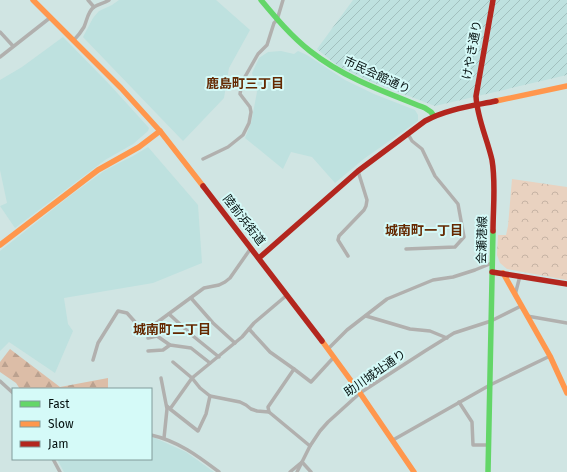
<svg xmlns="http://www.w3.org/2000/svg" width="567" height="472" font-family="'Fira Sans','Noto Sans JP',sans-serif">
<defs>
<pattern id="industrial-furrows" width="10" height="10" patternUnits="userSpaceOnUse"><rect width="10" height="10" fill="#bee1df"/><path d="M-1 1l2-2M0 10L10 0M9 11l2-2" fill="none" stroke="#a2c0be"/></pattern>
<pattern id="forest-firs" width="22" height="20" patternUnits="userSpaceOnUse"><rect width="22" height="20" fill="#dcbda7"/><path d="M5 1l3.5 6h-7zM16 11l3.5 6h-7z" fill="#bba18f"/></pattern>
<pattern id="park-crowns" width="20" height="18" patternUnits="userSpaceOnUse"><rect width="20" height="18" fill="#e9d2c0"/><path d="M2 6a3 3 0 1 1 6 0M12 15a3 3 0 1 1 6 0" fill="none" stroke="#c6b3a4"/></pattern>
</defs>
<rect width="100%" height="100%" fill="#d0e5e3"/>
<!-- built -->
<g fill="#bee1df">
<polygon points="119,0 216,0 250,30 229,68 224,98 183,141 83,37 93,18 99,11 112,5"/>
<polygon points="63,37 109,84 149,128 148,131 133,144 105,160 15,228 0,206 7,203 0,170 0,80 22,67"/>
<polygon points="281,51 294,54 298,51 307,55 345,80 374,94 415,110 418,115 418,121 365,158 335,183 312,157 291,152 283,169 245,138 251,123 257,92 252,73 259,58 268,52"/>
<polygon points="148,147 198,205 202,263 153,283 64,298 68,324 73,331 55,373 9,342 0,351 0,251 71,195 104,171 117,164 133,156"/>
<polygon points="151,437 155,438 186,452 214,472 64,472 57,459 151,459"/>
</g>
<!-- industrial -->
<polygon fill="url(#industrial-furrows)" points="353,0 567,0 567,75 435,106 372,82 338,66 317,49"/>
<!-- forest -->
<polygon fill="url(#forest-firs)" points="10,349 60,387 108,378 108,389 20,389 16,383 0,372 0,362"/>
<!-- park -->
<polygon fill="url(#park-crowns)" points="512,179 567,187 567,280 507,269 500,263 497,255 498,235 506,235 508,226"/>
<g fill="none" stroke-linecap="round" stroke-linejoin="round">
<!-- street -->
<g stroke="#b1b0ae" stroke-width="3.5">
<polyline points="88,0 94,7"/>
<polyline points="0,32 13,46"/>
<path d="M74,40C78,36 81,32 84,27C87,20 88,11 94,7C99,4 105,3 109,0"/>
<polyline points="0,57 51,17"/>
<polyline points="203,159 228,147 243,135 249,123 251,112 250,107 240,94 242,82 258,54 267,45 274,23 277,20 283,0"/>
<polyline points="406,249 455,247 464,237 458,204 435,176 422,149 412,141 408,134"/>
<polyline points="348,256 338,240 339,236 364,210 366,206 367,200 358,171"/>
<polyline points="515,295 520,276"/>
<polyline points="191,298 213,323 235,343"/>
<polyline points="169,314 193,336 219,357"/>
<polyline points="366,316 410,329 430,331 447,338"/>
<polyline points="527,316 567,323"/>
<polyline points="249,329 270,352 294,369"/>
<polyline points="148,338 157,336 170,345 191,348 210,363"/>
<polyline points="328,349 347,330 387,299 433,280 453,277 475,270 492,263"/>
<polyline points="148,351 163,350 170,345"/>
<polyline points="93,360 98,343 118,311 127,313 144,332 204,288 219,285 225,282 230,278 251,248"/>
<polyline points="173,362 192,378 242,337 254,323 287,295"/>
<polyline points="161,378 167,409 164,438"/>
<polyline points="0,381 13,393"/>
<polyline points="210,396 240,402 246,405 251,409 257,411 269,412"/>
<polyline points="459,402 472,422 473,445 489,445"/>
<polyline points="167,406 170,409 198,431 206,414 210,396 200,388 192,378 170,409"/>
<path d="M151,435C178,441 198,456 219,472"/>
<polyline points="393,440 490,385 550,356"/>
<polyline points="310,446 269,412 268,407 294,369 311,382 334,357"/>
<polyline points="53,459 60,472"/>
<polyline points="290,472 302,462 311,472"/>
<polyline points="297,472 310,446 320,431 328,422 360,393 425,351 454,333 491,321 521,306"/>
</g>
<!-- fast -->
<g stroke="#63d668" stroke-width="5.5">
<path d="M261,0C276,18 291,36 310,51C344,78 385,92 425,108L431,112L434,116"/>
<polyline points="488,472 493,231"/>
</g>
<!-- slow -->
<g stroke="#ff974d" stroke-width="5.5">
<polyline points="33,0 121,88 160,131 203,186"/>
<polyline points="496,101 567,86"/>
<polyline points="0,245 98,170 139,147 160,131"/>
<polyline points="503,273 550,356 567,393"/>
<polyline points="322,341 360,393 414,472"/>
</g>
<!-- jam -->
<g stroke="#b3261e" stroke-width="5.5">
<polyline points="203,186 322,341"/>
<path d="M493,231C493,208 496,183 492,160C487,138 477,118 476,96L493,0"/>
<path d="M259,258L358,171L425,121C447,109 472,106 496,101"/>
<polyline points="492,272 567,284"/>
</g>
</g>
<g text-anchor="middle" stroke-width="4" stroke-linejoin="round" paint-order="stroke">
<!-- street labels -->
<g font-size="12" fill="#04100f" stroke="#d5faf8">
<text transform="translate(472 50) rotate(-79)" y="4">けやき通り</text>
<text transform="translate(377 75) rotate(25)" y="4">市民会館通り</text>
<text transform="translate(244 220) rotate(52)" y="4">陸前浜街道</text>
<text transform="translate(482 240) rotate(-89)" y="4">会瀬港線</text>
<text transform="translate(375 373) rotate(-35)" y="4">助川城址通り</text>
</g>
<!-- neighbourhood labels -->
<g font-size="13" font-weight="bold" fill="#642800" stroke="#d5faf8">
<text x="245" y="88">鹿島町三丁目</text>
<text x="424" y="235">城南町一丁目</text>
<text x="172" y="334">城南町二丁目</text>
</g>
</g>
<!-- legend -->
<rect x="12" y="388" width="140" height="72" fill="#d5faf8" stroke="#819c9b"/>
<rect x="20" y="401" width="20" height="6" fill="#63d668" stroke="#819c9b"/>
<text x="48" y="408" font-size="12" fill="#04100f">Fast</text>
<rect x="20" y="421" width="20" height="6" fill="#ff974d" stroke="#819c9b"/>
<text x="48" y="428" font-size="12" fill="#04100f">Slow</text>
<rect x="20" y="441" width="20" height="6" fill="#b3261e" stroke="#819c9b"/>
<text x="48" y="448" font-size="12" fill="#04100f">Jam</text>
</svg>
